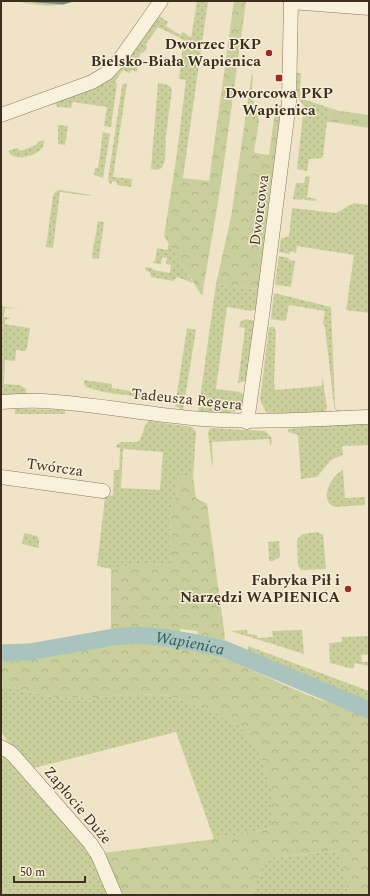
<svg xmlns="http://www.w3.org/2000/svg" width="370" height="896" font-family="Spectral,serif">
<defs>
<pattern id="grass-dots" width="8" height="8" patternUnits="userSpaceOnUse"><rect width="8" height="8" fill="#c9cf9b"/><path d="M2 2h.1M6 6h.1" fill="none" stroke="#aeb285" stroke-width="1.8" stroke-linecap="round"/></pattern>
<pattern id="forest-crowns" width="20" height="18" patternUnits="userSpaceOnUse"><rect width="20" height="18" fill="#c9cf9b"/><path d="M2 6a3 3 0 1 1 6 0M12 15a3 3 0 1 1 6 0" fill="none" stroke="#aeb285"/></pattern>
</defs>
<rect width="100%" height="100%" fill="#f0e4c8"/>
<!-- grass -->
<g fill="url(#grass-dots)" fill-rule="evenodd">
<path d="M15,1H78C53,8 39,6 15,1Z"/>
<polygon points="197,1 208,1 186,156 177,153 186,80 180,79 179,78 184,40 158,27 146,44 147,48 144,52 140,54 137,72 132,70 129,73 123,70 115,82 117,84 111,127 104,126 107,107 73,102 71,108 57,107 56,104 52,105 53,101 93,87 159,16 168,22 166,26 180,35 183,32 191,38"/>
<polygon points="252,73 253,76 252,92 253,100 259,119 258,129 250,121 245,120"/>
<path d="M297,73H301L300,98L330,108L328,117L331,122H327L323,156L322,158L309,159L307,171L297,169L304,107C303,103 301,103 299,99C295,93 297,81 297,73Z"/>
<polygon points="127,83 113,177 132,179 131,187 117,185 117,182 112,181 112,184 110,184 108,179 122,86 123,84"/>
<path d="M158,83C164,84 170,84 172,90L166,135L165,160L162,168L157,170L151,169Z"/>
<polygon points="58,125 68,126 65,145 58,144"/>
<polygon points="103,132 110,134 103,178 94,175 95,168 98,168"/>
<path d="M44,140C44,143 44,147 41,149C36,155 20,160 13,156C11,155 10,153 8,151L17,148L21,151L36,145L38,142Z"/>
<polygon points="306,176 310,177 307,197 316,199 316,201 305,200 302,198 302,200 293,199 296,183 304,183"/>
<polygon points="60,190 91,195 91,196 60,192 53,248 46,247 53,196 55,192"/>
<polygon points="354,203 369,205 369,313 346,310 354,255 297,246 296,253 290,251 290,254 279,252 281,239 289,236 292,208 336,213"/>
<polygon points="98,221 103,222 104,223 99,258 93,259 92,256"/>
<polygon points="169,243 193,283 177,277 173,281 151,277 150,272 146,271 145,267 152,268 153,270 170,273 171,265 166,264 167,258 162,257 161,264 153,263 154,261 155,261 157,248 167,250"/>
<polygon points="279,256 289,258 289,260 295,261 291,287 276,285 275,283"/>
<path d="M216,284L253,289L259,287L256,305H259L256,309L251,311L227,307L216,389L240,392L245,397C243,419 213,414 198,413Z"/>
<polygon points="274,293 331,307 335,407 337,410 341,411 338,412 335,409 334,406 325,327 323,323 325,311 289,305 286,320 283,321 271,319"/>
<polygon points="1,306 19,309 5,308 4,317 11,318 5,320 5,324 30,328 27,348 25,351 16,350 15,361 5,360 4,384 20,385 26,389 26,393 91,400 1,397"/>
<polygon points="246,319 255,321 246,381 238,383 245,328 239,327 240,322"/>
<polygon points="269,327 274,327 276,332 274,382 275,390 322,386 322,379 323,380 327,408 324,413 268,416 260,400"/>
<polygon points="187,328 196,330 183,410 175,406"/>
<polygon points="84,380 112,384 112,388 157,396 155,399 103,392 86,387 84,384"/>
<polygon points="15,409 65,410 65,414 15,414"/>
<path d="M149,421L192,427L196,432L193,478L179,476L177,494L170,509L171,566L144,563L111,569L97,566L105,497L113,495L114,470H119L120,448L116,447L117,445L121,442H138C144,436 142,426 149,421ZM123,449L163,452L160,490L121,488Z"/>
<polygon points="369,423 369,445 342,446 343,455 331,460 317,477 301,479 298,435 288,432 288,429 313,426"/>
<polygon points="210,428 265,431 271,437 272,443 270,446 269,439 212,442 213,465 212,465 208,433"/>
<path d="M343,470L345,498L365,497V505L334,507C318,499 332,475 343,470Z"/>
<polygon points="318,532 320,534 323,534 326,569 301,570 298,566 297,539 303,534"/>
<polygon points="24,533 37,536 39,539 39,548 22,544"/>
<polygon points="279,541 280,557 273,561 269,561 268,542"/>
<polygon points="247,630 248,634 257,635 258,638 273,637 272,631 302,630 304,654 231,631"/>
<polygon points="369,636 369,654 361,655 362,662 369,662 369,666 355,663 353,669 330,663 329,643 342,642 342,637"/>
<polygon points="248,646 369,691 369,705 247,652"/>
<polygon points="1,686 56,697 83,698 139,694 171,696 191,703 240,726 261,756 271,790 271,828 214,839 176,732 30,769 5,738 1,731"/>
<polygon points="1,753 11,761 91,852 108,895 1,895"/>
<polygon points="340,850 349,895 250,895 267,859"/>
</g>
<!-- forest -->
<g fill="url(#forest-crowns)">
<polygon points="234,1 246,1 221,184 202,296 164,236 177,153 186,156 183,178 209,181"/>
<polygon points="280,105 283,107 259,287 253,289 216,284 231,217 245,120 250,121 258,129 254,151 255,153 269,155 275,110 276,106"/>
<polygon points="330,108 340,111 369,115 369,128 331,122 328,117"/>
<polygon points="179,476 193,478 196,498 207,504 225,637 224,643 198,635 197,631 180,629 181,634 136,628 111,632 111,569 144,563 171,566 170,509 177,494"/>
<path d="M132,640C201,639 247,670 308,695C315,698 322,701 328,702C334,704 341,703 347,705C354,707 362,712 369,715V895H349L339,850L267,859L250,895H120L103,853L208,840L271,828V790L261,756L240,726L191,703L171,696L139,694L83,698L56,697L1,686V657L34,656L73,650L105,643Z"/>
</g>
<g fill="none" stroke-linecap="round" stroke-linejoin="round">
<!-- stream -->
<polyline stroke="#6f938a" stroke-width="3" points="36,1 63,3 70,1"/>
<!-- river -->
<path stroke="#a9c4bc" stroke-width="17" id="s1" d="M1,653L29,652L114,637L137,635L161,637L192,642L224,649L369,710"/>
<defs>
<g id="minor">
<polyline points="291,2 369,8"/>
<polyline points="1,115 92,82 107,73 120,59 161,1"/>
<path d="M1,402C15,401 29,400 43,401C97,404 149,415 203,419C260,423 312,419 369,417"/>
<polyline points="247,422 262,316 289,102 291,1"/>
<polyline points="1,477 103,491"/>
<polyline points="1,747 10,752 15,757 90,843 98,855 115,895"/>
</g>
</defs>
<!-- minor casing -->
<use href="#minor" stroke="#8d765c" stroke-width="15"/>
<!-- minor -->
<use href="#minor" stroke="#faf1dc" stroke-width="14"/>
</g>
<!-- markers -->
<g fill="#9e2a2b" stroke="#f7eed8" stroke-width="1.5">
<circle cx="269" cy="53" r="4"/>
<rect x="275" y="74" width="8" height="8" rx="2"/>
<circle cx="348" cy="589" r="4"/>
</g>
<g text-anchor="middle" stroke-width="3" stroke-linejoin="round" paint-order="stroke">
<!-- poi labels -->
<g font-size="15" font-weight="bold" fill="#3d2e20" stroke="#f7eed8" text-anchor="end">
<text x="261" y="49">Dworzec PKP<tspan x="261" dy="17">Bielsko-Biała Wapienica</tspan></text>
<text x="279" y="98" text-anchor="middle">Dworcowa PKP<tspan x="279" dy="17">Wapienica</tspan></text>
<text x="340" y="585">Fabryka Pił i<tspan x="340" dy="17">Narzędzi WAPIENICA</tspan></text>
</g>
<!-- street labels -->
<g font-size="15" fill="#3d2e20" stroke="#f7eed8">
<text transform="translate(259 210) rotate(-83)" y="5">Dworcowa</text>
<text transform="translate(187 399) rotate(6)" y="5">Tadeusza Regera</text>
<text transform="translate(55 467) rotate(8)" y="5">Twórcza</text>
<text transform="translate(78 805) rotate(50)" y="5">Zapłocie Duże</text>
</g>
<!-- water labels -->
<g font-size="16" font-style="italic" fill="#2f5d5a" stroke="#f7eed8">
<text dy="6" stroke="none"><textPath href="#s1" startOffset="191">Wapienica</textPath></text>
</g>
</g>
<!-- border -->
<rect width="370" height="896" fill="none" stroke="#3d2e20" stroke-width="4"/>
<!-- scale -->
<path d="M14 876v6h71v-6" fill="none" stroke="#3d2e20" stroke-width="2"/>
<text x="20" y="876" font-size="12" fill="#3d2e20" stroke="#f7eed8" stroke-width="3" paint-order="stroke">50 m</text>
</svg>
